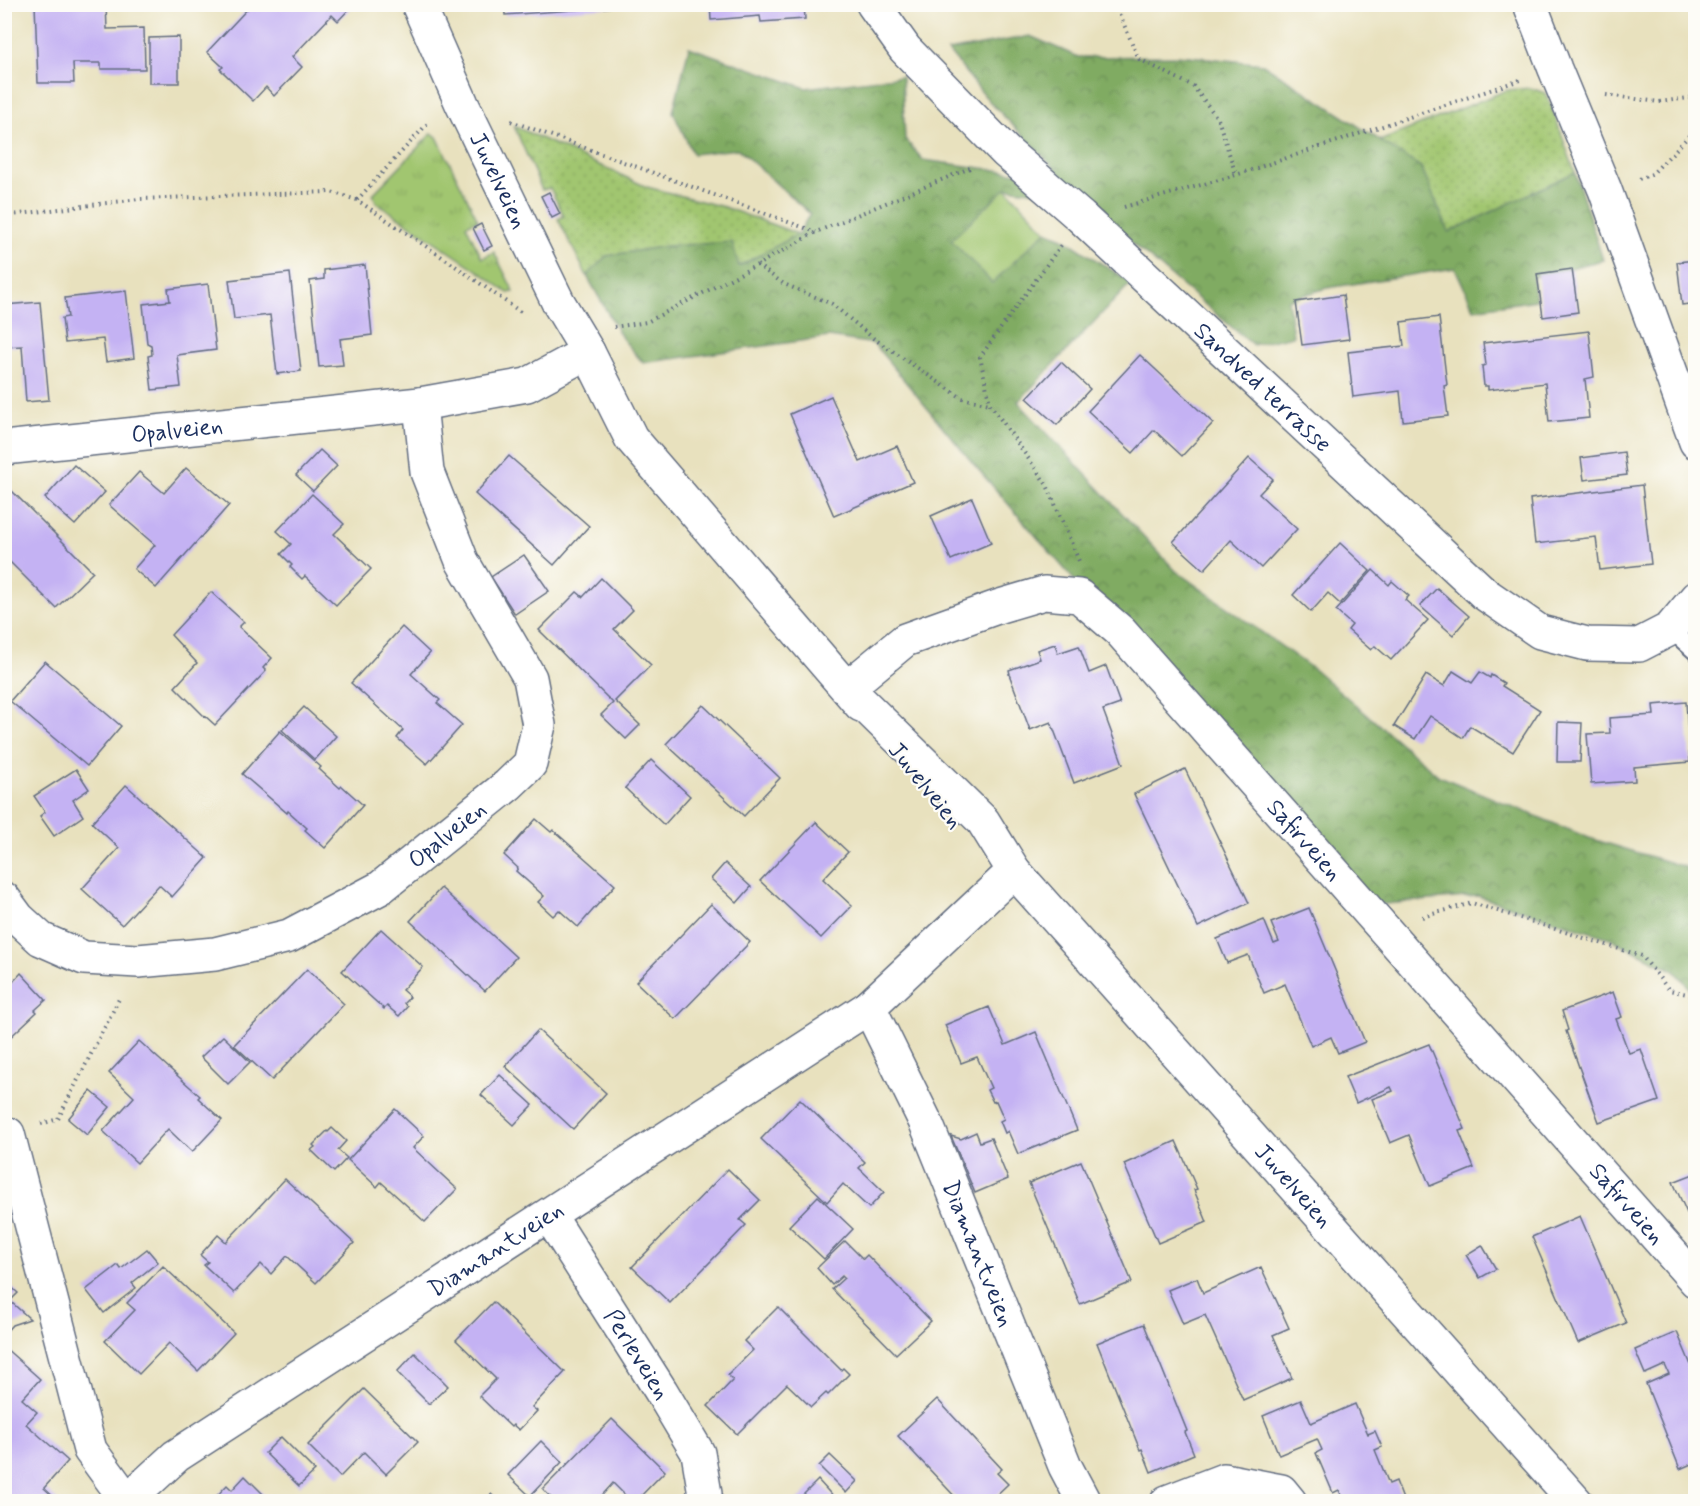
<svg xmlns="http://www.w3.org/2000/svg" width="1700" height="1506" font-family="Mynerve,sans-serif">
<defs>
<pattern id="grass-tufts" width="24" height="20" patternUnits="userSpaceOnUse" patternTransform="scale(1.5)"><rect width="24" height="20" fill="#a1c670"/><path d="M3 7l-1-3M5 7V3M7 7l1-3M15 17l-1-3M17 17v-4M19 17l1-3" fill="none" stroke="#8aaa63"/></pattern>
<pattern id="forest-crowns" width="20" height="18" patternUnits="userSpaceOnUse" patternTransform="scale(1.5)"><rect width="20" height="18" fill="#80ab62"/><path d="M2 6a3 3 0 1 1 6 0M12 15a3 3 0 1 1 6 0" fill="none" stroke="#688c54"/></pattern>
<pattern id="park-dots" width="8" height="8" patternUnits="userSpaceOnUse" patternTransform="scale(1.5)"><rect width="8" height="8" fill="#a1c670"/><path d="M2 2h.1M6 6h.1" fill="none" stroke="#8aaa63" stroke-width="1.8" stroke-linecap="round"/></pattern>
</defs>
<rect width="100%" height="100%" fill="#fdfcf7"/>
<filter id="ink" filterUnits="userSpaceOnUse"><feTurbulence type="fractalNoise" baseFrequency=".0167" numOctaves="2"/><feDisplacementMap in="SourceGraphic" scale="12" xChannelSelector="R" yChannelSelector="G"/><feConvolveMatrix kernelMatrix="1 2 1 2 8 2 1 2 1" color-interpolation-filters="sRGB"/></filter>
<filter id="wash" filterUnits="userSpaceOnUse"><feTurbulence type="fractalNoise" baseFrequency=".008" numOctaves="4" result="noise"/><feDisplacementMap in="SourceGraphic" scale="24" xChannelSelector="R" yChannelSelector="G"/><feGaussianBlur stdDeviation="1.35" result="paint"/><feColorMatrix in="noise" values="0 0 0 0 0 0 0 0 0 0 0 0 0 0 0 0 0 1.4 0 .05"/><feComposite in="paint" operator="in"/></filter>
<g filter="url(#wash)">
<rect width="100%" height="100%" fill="#e8e1be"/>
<!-- grass -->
<polygon fill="url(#grass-tufts)" stroke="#5e7a67" stroke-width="1.5" points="432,133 437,137 478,220 466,225 482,258 494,252 514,292 508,293 481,273 376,202 373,194"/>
<!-- forest -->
<g fill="url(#forest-crowns)" stroke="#4e6d60" stroke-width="1.5">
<polygon points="1030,36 1078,57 1189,56 1263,64 1421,167 1449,232 1575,172 1603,260 1533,277 1536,300 1474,309 1455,268 1327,288 1288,300 1293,336 1253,345 1108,223 989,101 948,51"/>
<polygon points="689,47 806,88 902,76 905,139 923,160 1018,173 1039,192 1006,188 992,282 1046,231 1063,238 1131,283 1018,402 1176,571 1316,671 1439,776 1589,838 1695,870 1695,994 1675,971 1609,938 1478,896 1373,905 1088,596 977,468 874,344 829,337 643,363 622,338 587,276 606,256 666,246 732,242 740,266 798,234 810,214 738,149 693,154 673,112"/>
</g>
<!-- park -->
<g fill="url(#park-dots)" stroke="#5e7a67" stroke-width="1.5">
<polygon points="1531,88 1545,93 1552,108 1575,172 1449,232 1421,167 1380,141 1507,90"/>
<polygon points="514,126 647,187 724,207 798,234 739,266 732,242 666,246 606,256 587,276 558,219 564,216 550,188 542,190"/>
</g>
<!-- pitch -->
<polygon fill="#a1c670" stroke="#5e7a67" stroke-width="1.5" points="1006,188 1046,231 992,283 951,240"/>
<g id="blocks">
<!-- building -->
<g fill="#c4b2f3">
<polygon points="35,4 106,4 107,29 144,28 145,69 101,69 101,63 73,63 74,83 38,83"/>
<polygon points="252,4 354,4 338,21 332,15 292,57 302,67 274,96 266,87 253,101 220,69 223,67 207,52"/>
<polygon points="504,4 614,4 614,7 505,15"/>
<polygon points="710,4 804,4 805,19 761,22 760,16 711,20"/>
<polygon points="919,4 934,4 935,6 919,7"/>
<polygon points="179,37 179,83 149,83 149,38"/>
<polygon points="549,192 560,214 552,218 541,196"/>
<polygon points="481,224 492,246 484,250 473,228"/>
<polygon points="1696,260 1696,303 1682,305 1677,262"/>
<polygon points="365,265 372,335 340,339 343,365 319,367 310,281 324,279 324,270"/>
<polygon points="1572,269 1578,312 1543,317 1537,274"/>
<polygon points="290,273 301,371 277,374 270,315 234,319 229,280"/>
<polygon points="208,284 216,350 177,355 181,387 152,390 148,356 152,355 151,345 147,343 143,304 170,301 168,289"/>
<polygon points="126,291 134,358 106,362 103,339 65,343 62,318 68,317 65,298"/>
<polygon points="1343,295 1349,339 1302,345 1296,302"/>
<polygon points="40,302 49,400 26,402 22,346 4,347 4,305"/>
<polygon points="1439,317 1447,385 1444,386 1448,416 1403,421 1400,391 1353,397 1348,352 1404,346 1401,322"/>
<polygon points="1589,331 1594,377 1585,379 1589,418 1549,422 1545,383 1488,390 1488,386 1484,386 1482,366 1486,365 1483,343"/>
<polygon points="1140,355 1213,423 1182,456 1154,430 1133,453 1088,411"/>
<polygon points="1061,362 1090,389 1057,425 1027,398"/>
<polygon points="831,396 860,462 897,446 913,482 834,516 790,414"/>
<polygon points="320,450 337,466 313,491 296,475"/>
<polygon points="1624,452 1627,475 1584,480 1581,458"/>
<polygon points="509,456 589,526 554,565 475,494"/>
<polygon points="1249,458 1273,479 1259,494 1297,529 1261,568 1231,540 1204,570 1173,542"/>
<polygon points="74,465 105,492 75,525 45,498"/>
<polygon points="186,468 229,505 156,588 134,569 155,545 109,505 139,472 164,493"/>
<polygon points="1642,485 1651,564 1600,570 1596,537 1535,544 1530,499"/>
<polygon points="8,487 93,572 56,608 4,556 4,490"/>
<polygon points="312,494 344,524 334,534 371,569 336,605 305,576 302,579 290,567 292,565 281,554 291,544 277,531"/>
<polygon points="972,498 991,543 951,560 931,516"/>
<polygon points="1340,543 1370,571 1340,604 1328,593 1311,612 1293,595"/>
<polygon points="524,555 549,591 515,614 491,577"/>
<polygon points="1373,570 1389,585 1392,581 1409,596 1405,600 1428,620 1391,660 1375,646 1371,650 1348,630 1352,625 1336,611"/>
<polygon points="601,578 633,610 614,629 651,665 615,701 640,725 626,739 601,715 613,703 539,630 577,592 583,597"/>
<polygon points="1437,588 1469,616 1453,635 1420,606"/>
<polygon points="211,592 244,622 239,627 272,658 263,668 266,671 215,725 205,716 205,717 175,687 197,663 171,635"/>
<polygon points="402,627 430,653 411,674 440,700 437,703 462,725 427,764 397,738 403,730 351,683"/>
<polygon points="1055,644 1058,653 1079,646 1089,673 1106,666 1120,704 1103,710 1123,764 1074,783 1051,722 1030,730 1009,674 1010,674 1009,670 1040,659 1037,650"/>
<polygon points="45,661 121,726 87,766 10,701"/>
<polygon points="1453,671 1472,683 1480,672 1490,678 1491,675 1504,683 1502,686 1540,710 1513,752 1470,726 1463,738 1430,716 1415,739 1394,726 1426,675 1444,686"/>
<polygon points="1686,702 1690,762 1634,767 1635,781 1591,784 1587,734 1610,733 1609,718 1654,715 1653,705"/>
<polygon points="703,705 780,778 744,816 666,744"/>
<polygon points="304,707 336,736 315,760 282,730"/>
<polygon points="1558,722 1582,723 1580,762 1557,762"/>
<polygon points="280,731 321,767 319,769 340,788 342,786 363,805 325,848 305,830 307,828 288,811 287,813 242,774"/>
<polygon points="651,760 690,796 664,825 625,788"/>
<polygon points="76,769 89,789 73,800 83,816 54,836 40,816 45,812 34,796"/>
<polygon points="1185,769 1249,903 1198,927 1134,794"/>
<polygon points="126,785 207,858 172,897 159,885 122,925 82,889 119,848 92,823"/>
<polygon points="536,819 551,832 553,830 615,885 578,927 559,910 553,916 538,902 544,896 516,871 518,868 504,855"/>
<polygon points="816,822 848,852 823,879 852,906 821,938 760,881"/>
<polygon points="725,863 751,887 737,903 711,879"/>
<polygon points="441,888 516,957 485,991 410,921"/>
<polygon points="711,904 750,942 675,1019 636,982"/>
<polygon points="1309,908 1365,1042 1338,1053 1331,1037 1311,1046 1285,984 1264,993 1248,955 1227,963 1217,939 1264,920 1274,944 1279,942 1271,923"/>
<polygon points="381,929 423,967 402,990 410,997 404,1003 407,1007 399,1016 387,1006 384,1009 342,971"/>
<polygon points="307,969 344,1004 272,1080 234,1045"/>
<polygon points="21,973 46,1000 35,1010 37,1012 4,1043 4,977 11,984"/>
<polygon points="1613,992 1622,1017 1616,1019 1629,1053 1641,1049 1659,1101 1599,1122 1566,1031 1568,1030 1562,1011"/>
<polygon points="989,1007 1005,1045 1036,1032 1077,1130 1018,1154 1008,1131 1005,1133 1000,1121 1004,1119 996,1101 993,1102 987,1090 991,1088 977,1057 961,1063 945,1025"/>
<polygon points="538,1030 606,1093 573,1129 505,1066"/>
<polygon points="223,1036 250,1062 228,1084 201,1057"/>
<polygon points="139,1041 200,1096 198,1098 222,1120 192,1152 168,1129 137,1163 103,1131 134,1097 109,1073"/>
<polygon points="1429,1044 1465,1129 1459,1131 1474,1168 1430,1186 1409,1135 1390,1143 1372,1099 1393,1091 1391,1087 1356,1103 1345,1077"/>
<polygon points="500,1075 533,1105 514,1125 481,1095"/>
<polygon points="91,1091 110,1107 87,1135 68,1119"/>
<polygon points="800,1099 865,1162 859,1168 884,1192 869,1208 843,1184 827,1202 761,1139"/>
<polygon points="395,1109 424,1136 413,1148 457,1189 425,1222 381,1182 377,1187 348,1160"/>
<polygon points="332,1128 346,1141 338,1150 347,1158 334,1172 311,1150 315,1147 313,1145 327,1131 328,1132"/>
<polygon points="976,1132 980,1142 991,1138 1008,1179 975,1193 951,1136 961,1139"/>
<polygon points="1176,1141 1197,1189 1194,1190 1207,1222 1158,1243 1124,1164"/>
<polygon points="1081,1161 1132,1282 1080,1304 1029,1183"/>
<polygon points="728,1169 760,1200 740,1220 746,1225 670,1303 632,1267"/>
<polygon points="1696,1173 1696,1209 1687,1213 1673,1182"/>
<polygon points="285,1179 354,1243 316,1283 287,1256 271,1274 261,1264 234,1293 204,1265 208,1262 200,1255 218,1235 226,1242"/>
<polygon points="818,1196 853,1229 824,1259 789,1226"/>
<polygon points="1580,1216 1626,1323 1578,1343 1532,1237"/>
<polygon points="845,1241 863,1259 867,1255 931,1321 896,1354 832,1289 844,1278 842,1276 832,1285 817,1268"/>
<polygon points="1482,1245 1496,1269 1480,1278 1466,1255"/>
<polygon points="147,1249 158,1262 132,1283 136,1288 104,1313 86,1290 118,1265 121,1269"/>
<polygon points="163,1266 234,1333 198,1371 169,1343 139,1374 105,1341 135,1310 127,1303"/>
<polygon points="1261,1267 1289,1328 1273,1335 1292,1378 1243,1400 1205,1315 1183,1324 1168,1290 1197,1278 1203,1293"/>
<polygon points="4,1273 12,1279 8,1284 18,1293 10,1301 30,1319 12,1325 4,1334"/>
<polygon points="493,1302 565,1372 532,1407 537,1411 519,1430 513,1425 511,1427 479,1396 496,1379 456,1340"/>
<polygon points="778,1307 841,1370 843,1368 849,1374 828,1395 826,1393 811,1407 787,1384 737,1434 708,1406 733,1380 728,1375 753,1350 744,1341"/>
<polygon points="1144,1324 1187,1431 1185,1432 1194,1454 1151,1472 1142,1449 1140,1450 1097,1343"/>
<polygon points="1677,1332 1691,1365 1693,1364 1696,1369 1696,1462 1680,1469 1646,1384 1669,1374 1665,1365 1645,1374 1635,1350"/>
<polygon points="4,1347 40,1379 22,1399 37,1412 26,1424 68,1461 44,1488 59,1502 4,1502"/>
<polygon points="415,1353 448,1386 429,1404 397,1372"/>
<polygon points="364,1389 418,1442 386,1474 364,1452 340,1477 308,1445"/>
<polygon points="937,1399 1002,1469 997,1473 1008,1484 989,1502 960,1502 898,1436"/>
<polygon points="1301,1400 1311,1423 1355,1404 1368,1434 1375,1431 1382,1447 1375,1450 1389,1484 1396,1481 1404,1502 1344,1502 1339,1490 1333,1493 1316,1453 1322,1450 1317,1439 1279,1455 1263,1416"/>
<polygon points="612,1419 665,1471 635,1502 632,1502 613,1483 596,1502 555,1502 543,1489"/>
<polygon points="281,1437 315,1471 299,1486 265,1453"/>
<polygon points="541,1441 562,1462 530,1496 508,1475"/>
<polygon points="830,1455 857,1481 846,1493 819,1466"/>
<polygon points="245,1476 271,1502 211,1502 227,1485 232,1490"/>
<polygon points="818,1480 838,1502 796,1502"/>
<polygon points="491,1494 499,1502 484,1502"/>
</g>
</g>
</g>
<g filter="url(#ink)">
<use href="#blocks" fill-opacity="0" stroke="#636d80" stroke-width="1.5"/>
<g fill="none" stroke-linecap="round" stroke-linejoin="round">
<defs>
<polyline id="service" points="1670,629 1696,652"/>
<g id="minor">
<path id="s1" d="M873,4L905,49L1006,152L1081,217L1485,594L1540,632L1587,644L1639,645L1670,629L1696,598"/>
<polyline points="1530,4 1555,69 1605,190 1696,442"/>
<path id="s2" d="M4,448L420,404L527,385L588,352"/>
<path id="s3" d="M847,688L905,640L1000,606L1044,593L1079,596L1120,631L1696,1281"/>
<path id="s4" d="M4,899L18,918L41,939L84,958L138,961L215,954L289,936L380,888L508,785L530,764L539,725L530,678L462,561L427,472L420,404"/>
<path id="s5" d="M869,1007L926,1123L1065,1466L1084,1502"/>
<polyline points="8,1134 90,1450 128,1502"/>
<path id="s6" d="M549,1215L661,1391L698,1453L705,1494L701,1502"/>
<path id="s7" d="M128,1500L176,1456L869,1007L1014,871"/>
<polyline points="1167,1502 1224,1480 1281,1491 1290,1502"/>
</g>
<g id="tertiary">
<path id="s8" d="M418,4L462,104L558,302L588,352L631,438L861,705"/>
<path id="s9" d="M847,688L983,821L1014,871L1576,1502"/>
</g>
</defs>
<!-- service casing -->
<use href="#service" stroke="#636d80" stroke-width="20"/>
<!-- minor casing -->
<use href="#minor" stroke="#636d80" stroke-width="36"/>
<!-- tertiary casing -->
<use href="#tertiary" stroke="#636d80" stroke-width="36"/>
<!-- path -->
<g stroke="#636d80" stroke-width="4" stroke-dasharray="1.5 4.5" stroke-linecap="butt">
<polyline points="1115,4 1139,59 1193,86 1218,119 1236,175"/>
<polyline points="1606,95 1659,102 1696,97"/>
<polyline points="511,121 816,232"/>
<polyline points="1639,179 1652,174 1688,137 1696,122"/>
<polyline points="357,200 430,121"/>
<polyline points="1124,207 1236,175 1520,80"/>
<polyline points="4,216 139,199 331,192 357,200 451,263 522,313"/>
<polyline points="1061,245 980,357 990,404 1047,485 1079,561"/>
<polyline points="757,265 784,284 832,304 873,338 962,398 990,404"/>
<polyline points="614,327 647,322 757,265 816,232 970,168"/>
<polyline points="1422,917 1472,903 1642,956 1669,990 1696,996"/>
<polyline points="41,1124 58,1119 120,997"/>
</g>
<!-- service -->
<use href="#service" stroke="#fff" stroke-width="16"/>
<!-- minor -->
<use href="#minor" stroke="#fff" stroke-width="33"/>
<!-- tertiary -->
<use href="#tertiary" stroke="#fff" stroke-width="33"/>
</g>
</g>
<g text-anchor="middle" stroke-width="4.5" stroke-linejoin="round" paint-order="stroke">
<!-- street labels -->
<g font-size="24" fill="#1b2f5e" stroke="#fdfcf7">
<text dy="8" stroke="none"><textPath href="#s8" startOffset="194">Juvelveien</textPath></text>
<text dy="8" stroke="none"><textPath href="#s1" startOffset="548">Sandved terrasse</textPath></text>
<text dy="8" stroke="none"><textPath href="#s2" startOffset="174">Opalveien</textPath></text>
<text transform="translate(926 785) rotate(51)" y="8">Juvelveien</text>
<text dy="8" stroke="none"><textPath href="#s4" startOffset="498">Opalveien</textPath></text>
<text dy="8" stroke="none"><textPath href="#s3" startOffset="590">Safirveien</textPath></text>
<text dy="8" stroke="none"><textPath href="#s9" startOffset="670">Juvelveien</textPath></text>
<text dy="8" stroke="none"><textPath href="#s3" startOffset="1076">Safirveien</textPath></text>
<text dy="8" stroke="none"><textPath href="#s7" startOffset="446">Diamantveien</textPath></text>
<text dy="8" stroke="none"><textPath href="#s5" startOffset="270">Diamantveien</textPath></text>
<text dy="8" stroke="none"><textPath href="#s6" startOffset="165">Perleveien</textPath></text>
</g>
</g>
<!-- margin -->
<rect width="1700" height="1506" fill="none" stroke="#fdfcf7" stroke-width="24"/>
</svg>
